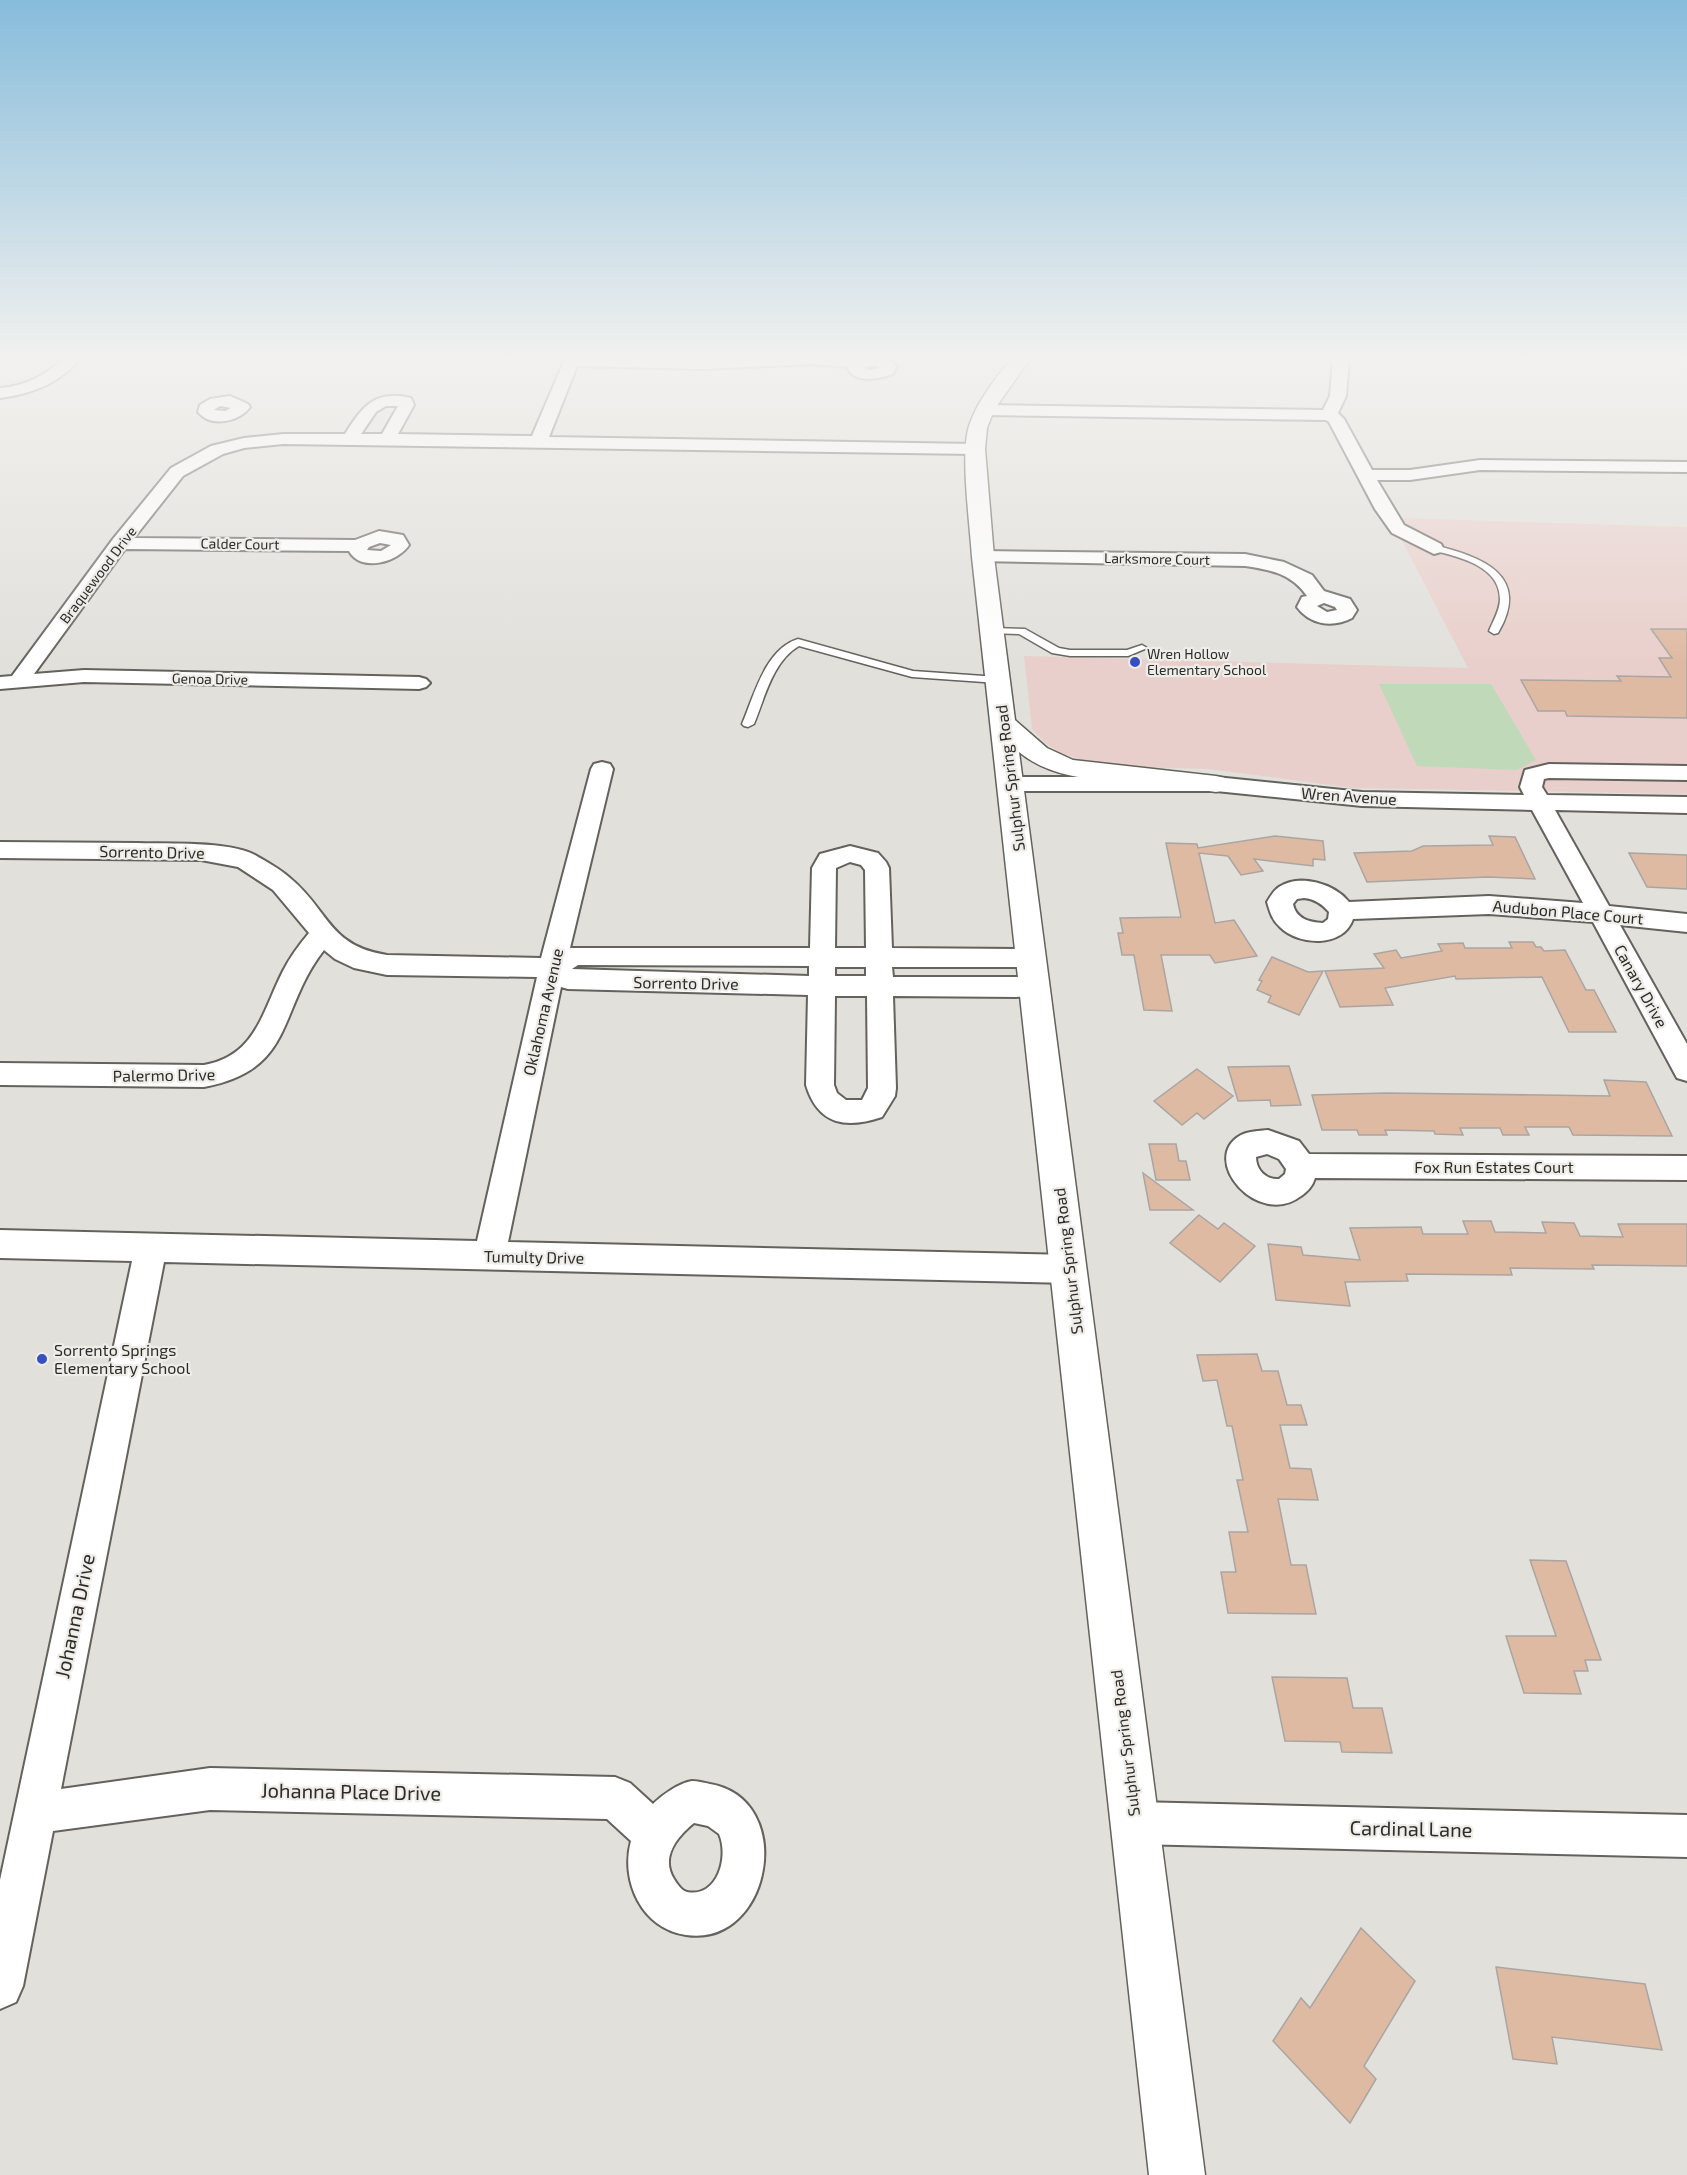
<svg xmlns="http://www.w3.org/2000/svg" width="1687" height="2175" font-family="'Exo 2',sans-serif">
<rect width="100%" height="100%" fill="#e1e0db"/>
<!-- education -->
<polygon fill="#e9cfcb" points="1398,518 1687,527 1687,794 1354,788 1208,769 1103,766 1060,753 1044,742 1032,729 1024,656 1468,668 1396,529"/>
<!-- green -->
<polygon fill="#bfd9b9" points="1379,684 1491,684 1536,760 1517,770 1417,766"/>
<!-- building -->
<g fill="#dfbaa2" stroke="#aaa5a2" stroke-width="1.5">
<polygon points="1651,629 1687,629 1687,718 1567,716 1565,711 1538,711 1521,680 1621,681 1617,676 1671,677 1659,658 1672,658"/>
<polygon points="1275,836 1323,841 1325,860 1313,859 1313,866 1254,859 1263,871 1241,875 1228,856 1199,853 1215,923 1234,920 1257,956 1215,963 1210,955 1161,955 1172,1011 1144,1010 1134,955 1122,955 1118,933 1123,933 1120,918 1181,917 1166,843 1197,844 1198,848"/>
<polygon points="1489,836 1515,837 1535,879 1488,877 1367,882 1354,853 1412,851 1423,846 1493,845"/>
<polygon points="1629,853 1687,855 1687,889 1647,887"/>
<polygon points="1509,942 1533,942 1536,947 1541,947 1544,951 1565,950 1586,990 1594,990 1616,1032 1569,1032 1542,977 1456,979 1455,976 1385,988 1393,1005 1340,1007 1325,971 1384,968 1374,954 1396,950 1401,958 1442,951 1438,944 1463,943 1465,948 1512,948"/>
<polygon points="1272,957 1308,972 1323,971 1299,1015 1268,1002 1271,996 1257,990 1262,981 1259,980"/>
<polygon points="1289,1066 1301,1105 1271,1106 1270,1100 1238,1101 1228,1067"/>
<polygon points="1197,1069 1233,1096 1204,1119 1197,1113 1182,1125 1154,1101"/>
<polygon points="1604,1080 1646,1082 1672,1136 1573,1135 1569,1127 1525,1127 1529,1135 1503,1135 1500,1128 1460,1128 1463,1135 1435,1134 1434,1131 1385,1130 1387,1135 1359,1135 1357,1130 1322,1130 1312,1095 1386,1093 1610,1096"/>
<polygon points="1149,1144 1176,1144 1179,1161 1186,1161 1190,1180 1156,1180"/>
<polygon points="1143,1173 1193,1210 1150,1210"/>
<polygon points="1199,1215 1218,1229 1224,1223 1255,1246 1220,1282 1170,1243"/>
<polygon points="1463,1221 1491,1221 1495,1232 1546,1233 1542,1222 1574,1223 1580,1236 1623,1237 1618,1224 1687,1224 1687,1266 1592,1265 1594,1269 1510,1268 1512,1275 1406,1274 1408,1281 1345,1282 1350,1306 1276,1300 1268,1244 1301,1247 1303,1255 1360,1260 1350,1228 1421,1227 1423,1234 1468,1234"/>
<polygon points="1257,1354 1262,1371 1278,1371 1287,1405 1301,1405 1307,1425 1280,1425 1290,1468 1311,1469 1318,1500 1278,1499 1291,1565 1306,1565 1316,1614 1228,1613 1221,1572 1236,1572 1229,1532 1248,1532 1237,1480 1243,1480 1232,1426 1227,1426 1217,1380 1203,1381 1197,1355"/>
<polygon points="1530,1560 1566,1561 1601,1660 1585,1660 1588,1671 1574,1671 1581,1694 1524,1693 1506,1636 1556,1636"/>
<polygon points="1272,1677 1347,1678 1353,1708 1382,1708 1392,1753 1342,1752 1340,1742 1285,1741"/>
<polygon points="1361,1928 1415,1981 1364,2066 1376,2079 1350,2123 1273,2041 1301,1998 1310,2008"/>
<polygon points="1496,1967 1645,1984 1662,2050 1552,2037 1557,2064 1513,2059"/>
</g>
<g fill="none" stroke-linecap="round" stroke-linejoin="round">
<defs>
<g id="service">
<path d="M1434,545C1482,557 1532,575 1498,633L1494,634L1489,631C1493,621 1500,610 1500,599C1500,565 1456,556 1431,550V546Z"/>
<polygon points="992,628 1025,629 1059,648 1070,650 1127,650 1142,645 1147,648 1128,656 1070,656 1052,653 1019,634 988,633 988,629"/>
<path d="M798,639L913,671L998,677L1004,680L998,683L912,677L799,646C773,661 765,697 754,724L748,727L744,726L742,724C754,696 765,649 798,639Z"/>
</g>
<g id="minor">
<path d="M63,359H79C60,384 30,394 0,398V388C25,386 45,376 63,359Z"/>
<path d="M565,359H887L897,366L893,374C880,379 853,384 847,367L815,364L702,369L577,366L549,437L975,444L983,449L975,454L283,444L244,448L223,454L183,476L134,538L355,540L379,531L403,535L409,545C398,562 361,573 349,551L125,549L34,674L84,670L419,677L426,679L430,683L426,687L419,689L84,682L0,689V677L12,676L113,539L171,468L211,446L244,438L283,434H345C362,407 375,389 411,398L414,405L398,434L532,436ZM875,365L881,368L870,370L863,368ZM386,406H398L382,434H361L376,412ZM380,543L391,545L381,551L367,550L369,547Z"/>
<polygon points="1333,359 1349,359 1346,396 1338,413 1344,419 1372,470 1410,470 1480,460 1687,462 1687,472 1480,470 1410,480 1377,480 1404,525 1441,544 1443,548 1441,552 1434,554 1392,533 1375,509 1329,422 1326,420 985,415 977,410 985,405 1323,410 1330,396"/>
<path d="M230,396L248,404L250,407C239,422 211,428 198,412L200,405L210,399ZM220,406L231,408L225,411L214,410Z"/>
<path d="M983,551L1245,554L1284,562L1312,575L1324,591L1350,599L1357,610L1352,618C1333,628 1310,625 1297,607L1302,597L1307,596C1291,573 1271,570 1245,566L976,561L974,557L976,553ZM1324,603L1335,607L1337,610L1327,612L1317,606Z"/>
<path d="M602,762L610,764L613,769L570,948H810L812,868L820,854L850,846L878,853L886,862L889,868L892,948L1031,949L1040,951L1044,958L1040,965L1031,967H892L893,977H1035L1044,980L1048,987L1044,994L1035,997L893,996L896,1088L895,1096L882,1117C846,1129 818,1125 806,1085L808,995L568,989L561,987L508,1242L1069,1255L1080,1259L1085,1269L1080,1279L1069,1283L164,1262L61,1789L210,1768L615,1777L630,1783L653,1804C662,1795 679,1783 692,1781C698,1781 705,1783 710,1784C798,1799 771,1948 686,1935C642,1929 620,1881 631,1841L607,1819L210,1810L53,1831L23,1986L16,2002L0,2009V1880L132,1261L0,1258V1230L477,1241L537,977L387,975L354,968L335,959L324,950C277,1010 296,1070 204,1087L0,1085V1063L204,1065C256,1056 262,1012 283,971C290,957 299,945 309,933L273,890L238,867L201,860L0,858V842C46,842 92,843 138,843C168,844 229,841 255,855C267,862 280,869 290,878C329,910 328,946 387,955L541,958L591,769L594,764ZM850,862L861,865L865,870L866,948H835L836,868ZM578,965L809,966V976L572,969ZM835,967H866V976H835ZM835,996H867L868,1088L862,1100H846L837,1093L834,1085ZM694,1823L708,1826L719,1834C729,1856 718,1898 687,1892C682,1891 677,1884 674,1879C660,1857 678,1836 694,1823Z"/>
<path d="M1549,764L1687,766V780L1549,778L1544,779L1542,787L1547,795L1687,797V813L1555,810L1609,906L1687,914V932L1620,925L1687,1044V1081L1677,1078L1593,922L1489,914L1353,919C1343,948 1299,946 1280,927C1272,920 1270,912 1267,902C1270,897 1274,890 1279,887C1300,873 1335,884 1349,902L1489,896L1583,903L1532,810L1362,806L1216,791H1011L1003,789L1000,784L1003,779L1011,777H1216L1362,792L1524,795L1520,787L1525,770ZM1304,898C1315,899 1322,904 1329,912L1328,919L1323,923C1309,922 1296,919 1293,904L1297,899Z"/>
<path d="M1268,1130L1299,1141L1309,1154L1687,1156V1180L1315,1178C1312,1187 1308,1191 1301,1196C1258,1229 1198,1159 1241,1135C1249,1131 1259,1131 1268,1130ZM1267,1154L1279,1159L1286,1169L1285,1174L1279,1179C1266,1180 1256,1170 1256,1157Z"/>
<polygon points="1135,1802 1687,1815 1687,1857 1135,1844 1120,1838 1114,1823 1120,1808"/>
</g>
<path id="secondary" d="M1012,359H1030L994,410L987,428L985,449L994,557L1015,720L1047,748L1073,760L1216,776L1225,778L1229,784L1225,790L1216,792C1193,789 1170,785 1147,783C1102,779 1056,782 1019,752L1205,2175H1149L972,557C970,524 960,455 969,426C977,402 995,378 1012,359Z"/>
</defs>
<!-- service casing -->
<use href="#service" stroke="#63625d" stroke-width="3"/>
<!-- minor casing -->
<use href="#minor" stroke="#63625d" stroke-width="4"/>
<!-- secondary casing -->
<use href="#secondary" stroke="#63625d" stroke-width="3"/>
<!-- service -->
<use href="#service" fill="#fff" fill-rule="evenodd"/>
<!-- minor -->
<use href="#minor" fill="#fff" fill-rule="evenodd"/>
<!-- secondary -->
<use href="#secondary" fill="#fff" fill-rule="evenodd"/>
</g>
<!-- sky -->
<linearGradient id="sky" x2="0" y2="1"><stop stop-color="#87bcdb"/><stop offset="0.54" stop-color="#f2f1ef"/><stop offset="1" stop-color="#f2f1ef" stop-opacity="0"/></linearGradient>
<rect width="1687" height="663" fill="url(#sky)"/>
<!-- markers -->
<g fill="#384fc1" stroke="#eeede8" stroke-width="2">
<circle cx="1135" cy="662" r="6"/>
<circle cx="42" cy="1359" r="6"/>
</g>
<g text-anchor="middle" stroke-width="4.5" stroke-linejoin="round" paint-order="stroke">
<!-- far-street labels -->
<g font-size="14" fill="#2d2c2a" stroke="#eeede8">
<text transform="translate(240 544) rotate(1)" y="5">Calder Court</text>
<text transform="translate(1157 559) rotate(1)" y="5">Larksmore Court</text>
<text transform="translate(98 575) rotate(-53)" y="5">Braquewood Drive</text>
<text transform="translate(210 679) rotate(1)" y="5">Genoa Drive</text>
</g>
<!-- far-poi labels -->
<g font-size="14" fill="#2d2c2a" stroke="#eeede8" text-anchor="start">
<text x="1147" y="659">Wren Hollow<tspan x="1147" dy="16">Elementary School</tspan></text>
</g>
<!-- street labels -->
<g font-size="16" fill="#2d2c2a" stroke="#eeede8">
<text transform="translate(1010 778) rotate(-97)" y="6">Sulphur Spring Road</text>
<text transform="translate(1349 796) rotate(4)" y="6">Wren Avenue</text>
<text transform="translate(152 852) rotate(1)" y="6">Sorrento Drive</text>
<text transform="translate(1568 912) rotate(5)" y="6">Audubon Place Court</text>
<text transform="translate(686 983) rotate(1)" y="6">Sorrento Drive</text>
<text transform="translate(1641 986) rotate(61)" y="6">Canary Drive</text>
<text transform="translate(543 1012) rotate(-77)" y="6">Oklahoma Avenue</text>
<text transform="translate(164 1075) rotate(-1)" y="6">Palermo Drive</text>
<text x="1494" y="1173">Fox Run Estates Court</text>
<text transform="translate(534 1257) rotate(1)" y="6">Tumulty Drive</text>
<text transform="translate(1068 1261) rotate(-97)" y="6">Sulphur Spring Road</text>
<text transform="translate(1125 1743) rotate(-97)" y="6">Sulphur Spring Road</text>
</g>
<!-- poi labels -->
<g font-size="16" fill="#2d2c2a" stroke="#eeede8" text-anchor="start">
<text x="54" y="1356">Sorrento Springs<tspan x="54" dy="18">Elementary School</tspan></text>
</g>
<!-- near-street labels -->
<g font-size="20" fill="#2d2c2a" stroke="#eeede8">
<text transform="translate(75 1616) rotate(-78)" y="7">Johanna Drive</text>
<text transform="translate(351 1792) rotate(1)" y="7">Johanna Place Drive</text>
<text transform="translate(1411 1829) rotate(1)" y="7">Cardinal Lane</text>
</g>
</g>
</svg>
